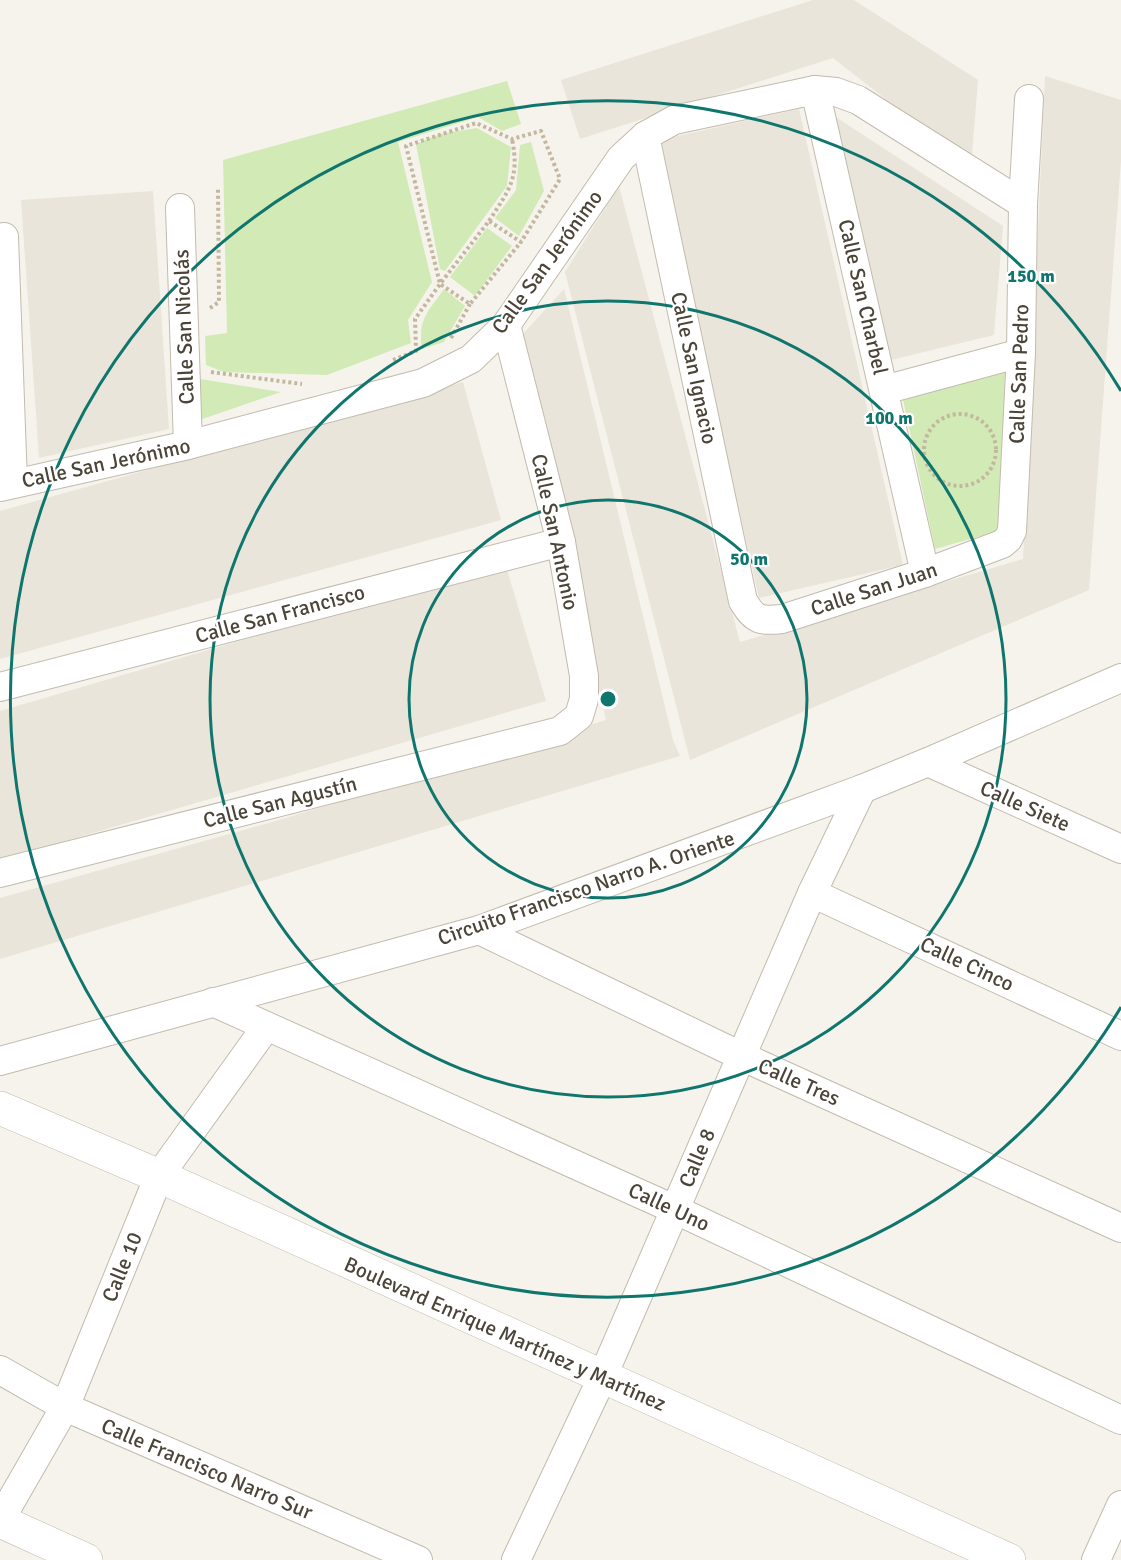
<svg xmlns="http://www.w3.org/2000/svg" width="1121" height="1560" font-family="Signika,sans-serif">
<rect width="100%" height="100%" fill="#f6f3ec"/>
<!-- residential -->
<g fill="#eae5da">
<polygon points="813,0 854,0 978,80 971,166 833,58 580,139 561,80"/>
<polygon points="1045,76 1121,100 1121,161 1089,590 690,760 565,272 619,186 740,642 1023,559"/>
<polygon points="799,109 903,565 759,598 655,141"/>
<polygon points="828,112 1003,226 994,335 891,360"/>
<polygon points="153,191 169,429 39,458 21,200"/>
<polygon points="564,289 673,740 680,756 0,959 0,898 286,818 606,720 521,336"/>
<polygon points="463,382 501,520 0,659 0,511"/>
<polygon points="505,563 546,701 0,860 0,711"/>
</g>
<!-- green -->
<g fill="#d2eab5">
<polygon points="507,81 521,124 502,131 478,117 398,142 432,282 408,320 411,343 327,375 224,372 206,365 205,336 227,333 223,160"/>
<polygon points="477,128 511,147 507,186 445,271 440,269 416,144 440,134"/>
<polygon points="531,142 544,191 519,236 495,218 516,190 520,145"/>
<polygon points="487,228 512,246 475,296 450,277"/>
<path d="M444,289L465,306L444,342L422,349C418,319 427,313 444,289Z"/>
<polygon points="1005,367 1002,530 935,549 902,395"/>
<polygon points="194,378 281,392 191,423"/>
</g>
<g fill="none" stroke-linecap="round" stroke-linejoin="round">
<defs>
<g id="minor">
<polyline points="815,90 925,573"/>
<path d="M645,136L743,601C755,621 760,621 782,619L925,573L1002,544L1008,539L1012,531L1021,353L1023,204L1029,99"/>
<polyline points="180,208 188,445"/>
<polyline points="4,237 13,483"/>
<polyline points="884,390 1021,353"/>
<polyline points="0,487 188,445 423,383 471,359 506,325 621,158 645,136 674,120 815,90 836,92 858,100 1023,204"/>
<polyline points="0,687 561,542"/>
<polyline points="928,762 1121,849"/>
<polyline points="0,873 560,731 579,716 584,699 584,676 561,542 506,325"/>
<polyline points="812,893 1121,1036"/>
<polyline points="479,930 741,1056 1121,1228"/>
<polyline points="213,1002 676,1210 1121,1420"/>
<polyline points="0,1061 479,930 862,789 928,762 1121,678"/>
<polyline points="0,1370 65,1407 418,1560"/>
<polyline points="0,1520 65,1407 159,1176 266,1027"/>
<polyline points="516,1560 602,1378 812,893 862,789"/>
<polyline points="1096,1560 1121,1505"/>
</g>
<g id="tertiary">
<polyline points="0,1108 159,1176 1009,1560"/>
<polyline points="0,1521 86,1560"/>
</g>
</defs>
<!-- minor casing -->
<use href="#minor" stroke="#c2bbae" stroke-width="30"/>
<!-- tertiary casing -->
<use href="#tertiary" stroke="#c2bbae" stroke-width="34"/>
<!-- path -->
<g stroke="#c4b79f" stroke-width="4" stroke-dasharray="3 3" stroke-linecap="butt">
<path d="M489,221C509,190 520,178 512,139"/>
<polyline points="210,308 219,302 218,188"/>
<polyline points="451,338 470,304"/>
<polyline points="393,360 416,351 415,319 440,284 489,221 521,242 560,179 541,131 512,139 476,123 406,146 440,284 470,304 521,242"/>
<polyline points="211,372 302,384"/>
<circle cx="960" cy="450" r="36"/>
</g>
<!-- minor -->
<use href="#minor" stroke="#fff" stroke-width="28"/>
<!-- tertiary -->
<use href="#tertiary" stroke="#fff" stroke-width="33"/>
</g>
<!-- distance rings -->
<g fill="none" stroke="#0f766e" stroke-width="3">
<circle cx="608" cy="699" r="199"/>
<circle cx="608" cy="699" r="398"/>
<path d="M1121 1007A598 598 0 1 1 1121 391"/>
</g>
<g text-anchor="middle" stroke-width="4.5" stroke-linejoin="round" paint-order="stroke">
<!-- street labels -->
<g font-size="21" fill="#4b4439" stroke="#fff">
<text transform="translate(547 262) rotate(-54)" y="7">Calle San Jerónimo</text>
<text transform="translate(863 297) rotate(77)" y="7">Calle San Charbel</text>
<text transform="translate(184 327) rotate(-92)" y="7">Calle San Nicolás</text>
<text transform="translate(694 368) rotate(78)" y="7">Calle San Ignacio</text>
<text transform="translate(1019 374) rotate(-88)" y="7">Calle San Pedro</text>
<text transform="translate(106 463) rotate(-12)" y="7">Calle San Jerónimo</text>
<text transform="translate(555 532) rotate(78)" y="7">Calle San Antonio</text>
<text transform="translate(874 589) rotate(-18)" y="7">Calle San Juan</text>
<text transform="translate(280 614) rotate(-15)" y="7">Calle San Francisco</text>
<text transform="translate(280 802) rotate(-14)" y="7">Calle San Agustín</text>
<text transform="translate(1025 806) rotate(24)" y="7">Calle Siete</text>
<text transform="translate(586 888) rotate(-19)" y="7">Circuito Francisco Narro A. Oriente</text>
<text transform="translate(967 964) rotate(25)" y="7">Calle Cinco</text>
<text transform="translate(799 1082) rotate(24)" y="7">Calle Tres</text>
<text transform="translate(697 1158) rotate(-67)" y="7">Calle 8</text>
<text transform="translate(669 1207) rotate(25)" y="7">Calle Uno</text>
<text transform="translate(122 1267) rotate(-68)" y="7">Calle 10</text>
<text transform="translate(505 1334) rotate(24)" y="7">Boulevard Enrique Martínez y Martínez</text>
<text transform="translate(207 1469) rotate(23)" y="7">Calle Francisco Narro Sur</text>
</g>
</g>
<circle cx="608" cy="699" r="9" fill="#0f766e" stroke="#fff" stroke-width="3"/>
<g font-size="18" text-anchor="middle" font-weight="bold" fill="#0f766e" stroke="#fff" stroke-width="4.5" stroke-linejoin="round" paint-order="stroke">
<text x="1031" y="282">150 m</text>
<text x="889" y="424">100 m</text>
<text x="749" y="565">50 m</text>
</g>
</svg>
